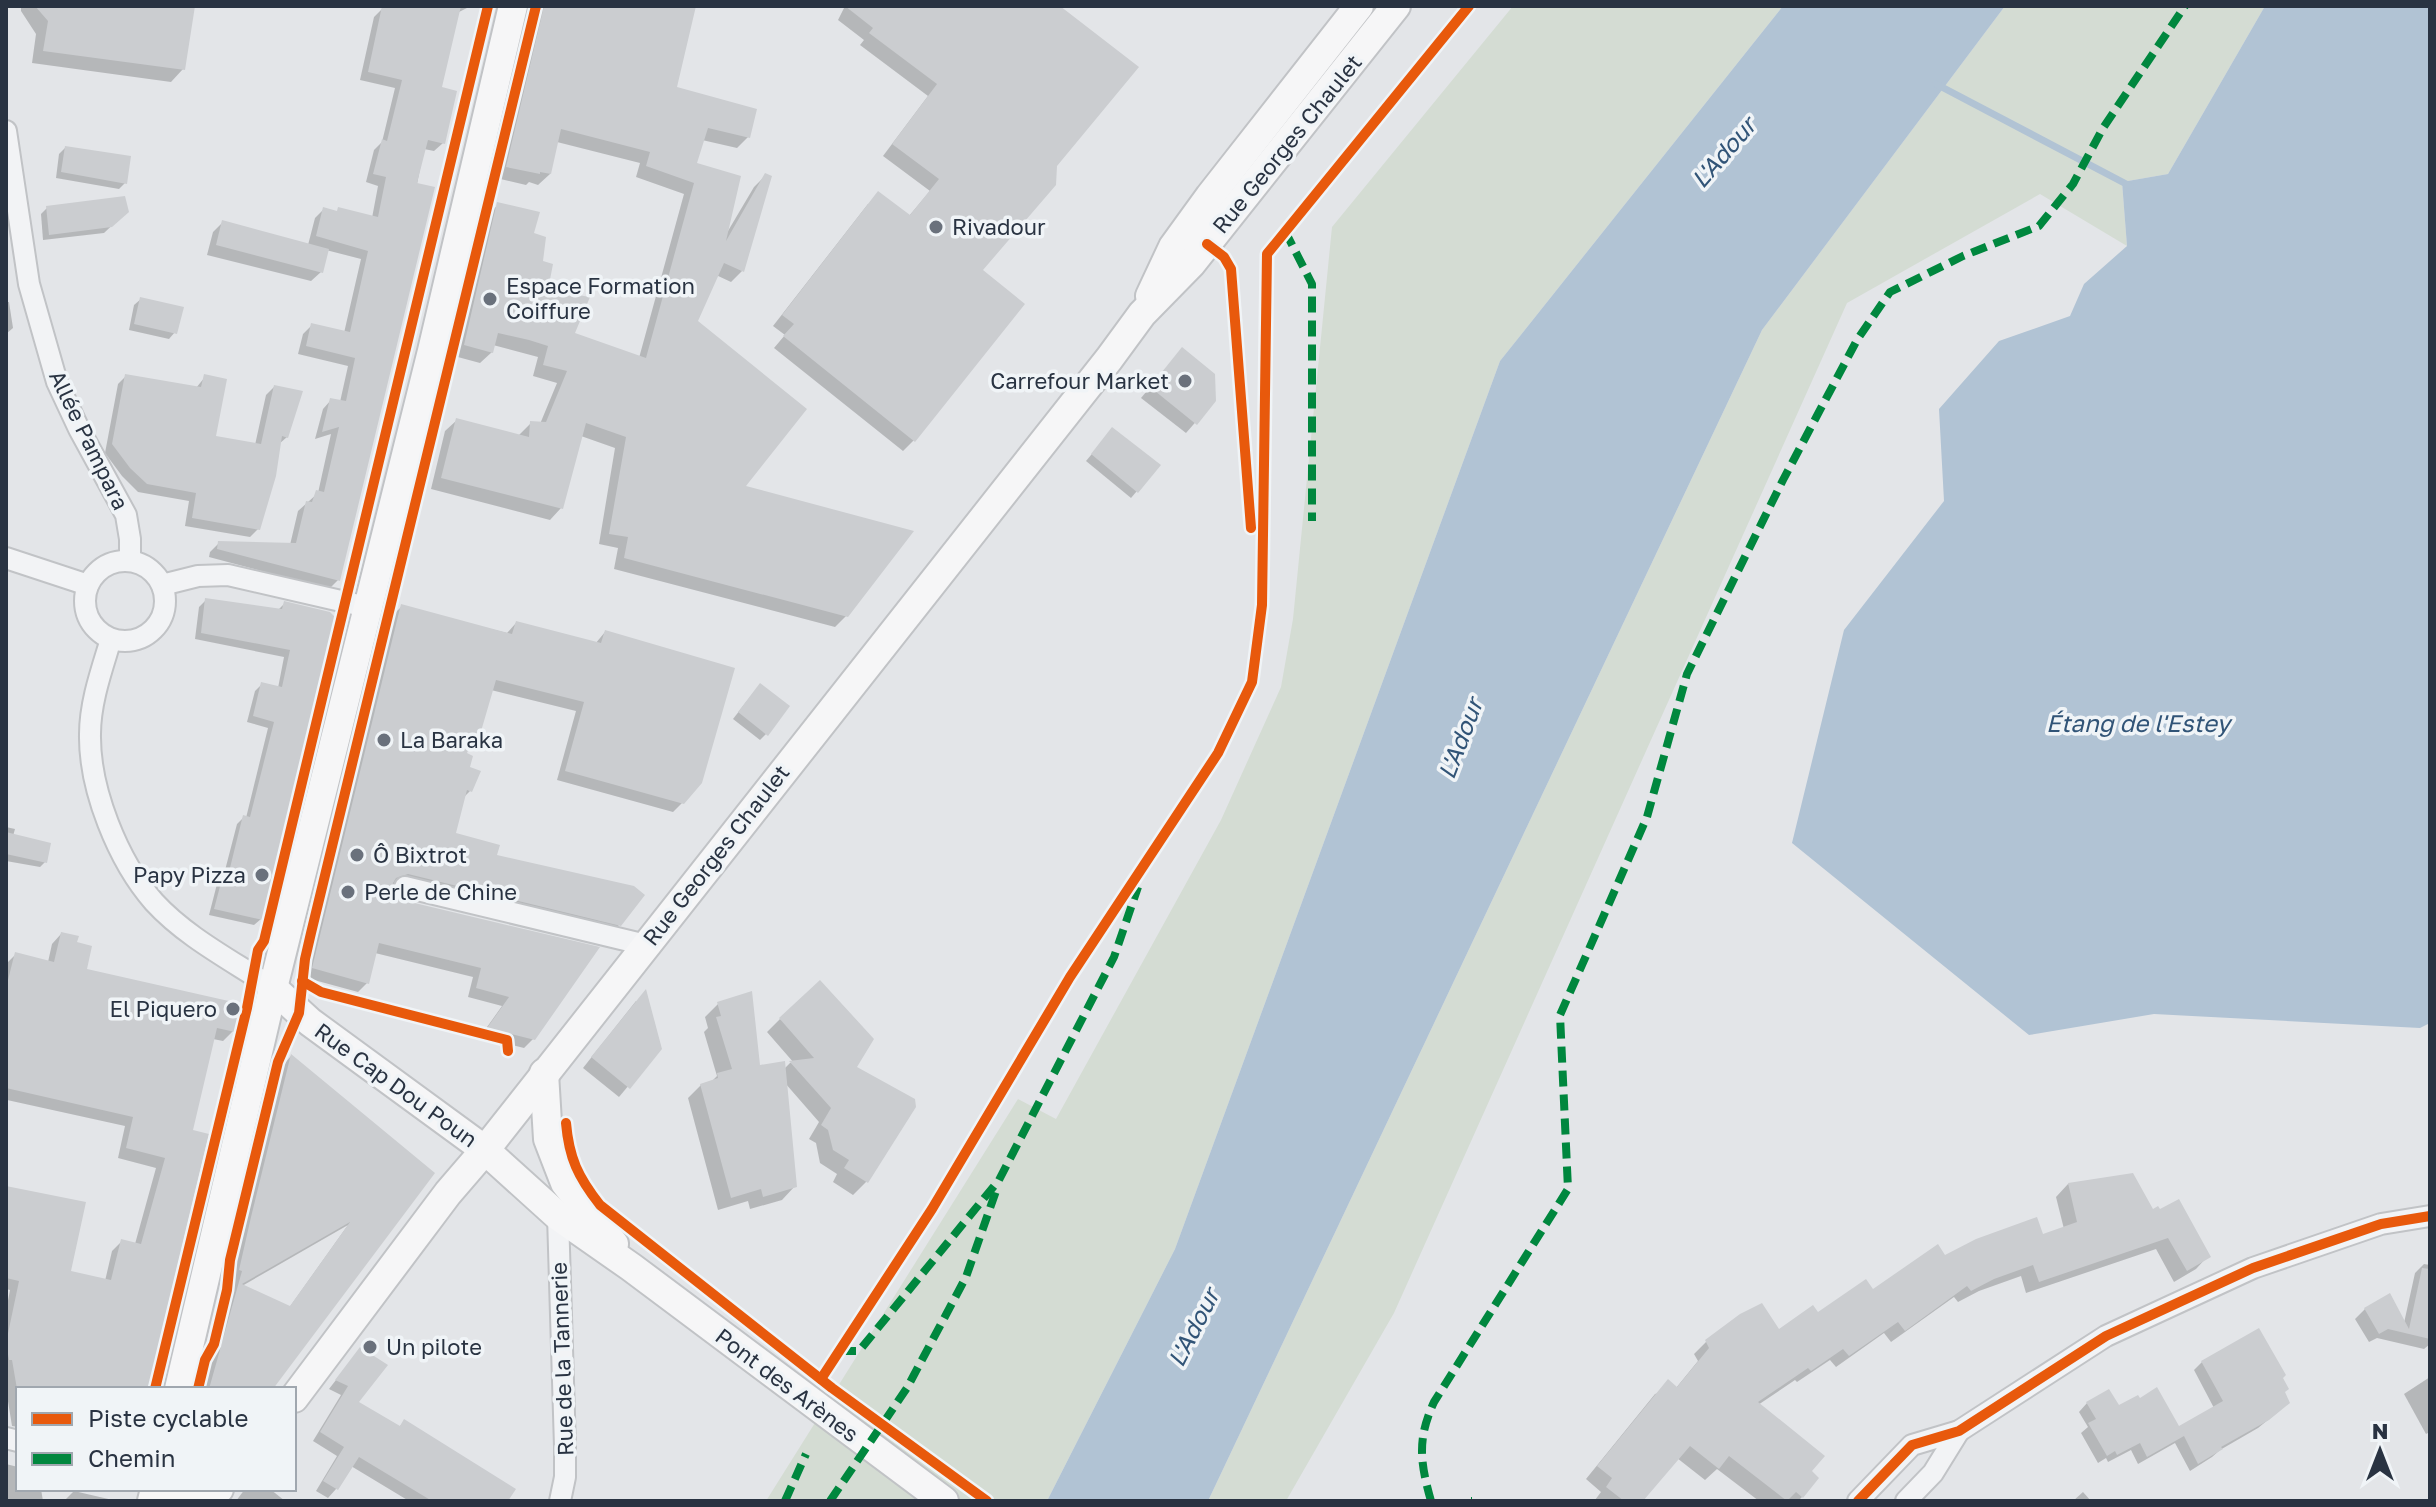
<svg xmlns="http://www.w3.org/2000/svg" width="2436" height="1507" font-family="'Golos Text',sans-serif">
<rect width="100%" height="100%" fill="#e3e5e8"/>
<!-- green -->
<g fill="#d4dcd3">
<polygon points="1513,6 1783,6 1500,361 1175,1249 1047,1501 766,1501 1018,1099 1056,1119 1221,820 1281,687 1293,619 1332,227"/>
<polygon points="2005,6 2265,6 2168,174 2122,182 2127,246 2040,194 1847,303 1394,1313 1286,1501 1208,1501 1762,330"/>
</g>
<!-- water -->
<g fill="#b1c3d4">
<polygon points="1783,6 2005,6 1762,330 1208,1501 1047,1501 1175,1249 1500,361"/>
<polygon points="2265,6 2430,6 2430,1023 2420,1028 2154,1014 2029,1035 1792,843 1844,630 1944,501 1939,409 1999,341 2070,316 2084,284 2127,246 2122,182 2168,174"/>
</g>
<!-- shadow -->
<g fill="#0003" fill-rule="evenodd">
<polygon points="21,6 192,6 183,69 171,82 32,63 36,34 21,11"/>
<polygon points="422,6 471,6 457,13 440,88 443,143 434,151 424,149 338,580 329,589 209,557 210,552 219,543 290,545 298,511 318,493 331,434 315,439 323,409 331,400 340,402 348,366 298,354 303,334 312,325 344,333 361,259 326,250 321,272 311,281 207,255 213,232 223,222 308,245 315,218 323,210 372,218 378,186 366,182 374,150 382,142 395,88 360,80 374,17 383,8"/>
<polygon points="537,6 684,6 675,89 748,137 737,148 702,140 694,164 725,236 754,187 765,176 743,270 731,282 716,275 696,322 742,487 846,616 835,627 614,569 618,548 599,544 615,448 581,436 561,508 550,520 431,489 445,431 457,420 518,436 531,423 540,424 557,383 533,376 538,357 493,345 492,352 480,363 454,356 486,216 498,205 532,235 541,263 546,291 572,334 639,358 684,194 636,177 640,163 557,142 550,174 538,185 529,182 526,185 496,178"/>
<polygon points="845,6 1058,6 1055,165 980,271 914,440 903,451 774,348 785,335 773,326 868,204 909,216 930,191 883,156 928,96 860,45 864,40 838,20"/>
<polygon points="65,148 125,183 119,189 56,178 59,154"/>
<polygon points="47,208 120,218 104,233 43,240 41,214"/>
<polygon points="141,299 175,332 169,339 129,330 134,305"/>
<polygon points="6,302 9,302 13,328 6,334"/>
<polygon points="1173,360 1214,401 1186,433 1141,398"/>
<polygon points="126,376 196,388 205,377 213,438 255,445 266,395 274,387 287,437 279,444 258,529 250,537 185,526 189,501 138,492 122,476 105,453 118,384"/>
<polygon points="1107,436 1158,466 1131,498 1086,461"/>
<polygon points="206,600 278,610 285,603 329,614 261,919 254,925 209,915 217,884 223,878 237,824 243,818 246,818 268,728 247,722 255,691 262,684 278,688 284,657 195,639 199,607"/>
<polygon points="401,607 507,633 516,623 595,644 605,632 682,803 673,812 557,780 576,711 491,690 475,744 464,754 468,769 479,772 470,791 463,798 453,835 620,924 610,934 398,883 391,885 390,890 401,902 597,949 533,1039 524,1048 480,1037 502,1006 468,997 473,977 375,953 367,983 358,992 303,977 392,616"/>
<polygon points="754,692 766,734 760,740 733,719"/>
<polygon points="6,827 15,829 13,836 45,862 40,867 6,861"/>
<polygon points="61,934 75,943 85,971 233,1031 223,1041 213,1039 191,1132 146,1389 18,1389 18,1427 12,1426 6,1389 6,1311 10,1290 6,1289 6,1188 68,1273 105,1281 112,1251 122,1241 135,1244 156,1168 118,1158 125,1126 7,1100 6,1103 6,964 16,954 48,962 52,944"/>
<polygon points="636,1001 660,1048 619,1097 583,1068"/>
<polygon points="718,1004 758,1067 784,1069 790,1063 794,1063 767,1032 780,1019 914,1107 866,1182 853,1195 833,1182 837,1174 820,1163 816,1143 809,1139 819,1122 785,1083 795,1186 782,1200 750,1209 748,1201 718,1210 688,1098 701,1085 711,1082 717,1076 704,1032 708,1028 705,1017"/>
<path d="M291,1056L433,1173L270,1389H204L235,1279L232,1278L244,1226L284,1064ZM348,1225L289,1308L242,1286Z"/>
<polygon points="2068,1184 2152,1212 2208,1256 2196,1269 2174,1282 2156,1249 2026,1293 2021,1276 1979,1291 1958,1302 1954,1297 1891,1342 1884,1333 1836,1367 1830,1360 1797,1382 1795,1380 1758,1405 1809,1472 1802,1497 1798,1501 1759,1501 1717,1469 1705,1480 1677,1458 1641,1501 1595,1500 1601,1492 1586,1479 1655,1394 1676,1388 1698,1361 1694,1354 1706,1342 1778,1331 1873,1292 1945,1258 2041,1237 2064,1229 2056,1197"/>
<polygon points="2424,1264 2430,1265 2430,1344 2424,1349 2377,1338 2369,1342 2355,1319 2365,1309 2404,1323 2415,1273"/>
<polygon points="360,1349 356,1402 399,1427 404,1422 506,1501 409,1501 351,1466 336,1489 328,1498 316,1491 337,1456 313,1441 341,1395 329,1389"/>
<polygon points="2202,1362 2281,1378 2283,1393 2279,1411 2258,1428 2220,1450 2212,1457 2190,1471 2175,1443 2138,1464 2131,1450 2108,1462 2106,1458 2098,1463 2081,1433 2088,1427 2079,1412 2087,1403 2118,1408 2178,1429 2214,1408 2194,1370"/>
<polygon points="2430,1377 2430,1432 2426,1434 2404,1394"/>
<polygon points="6,1464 18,1467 18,1489 41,1489 43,1501 6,1501"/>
<polygon points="245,1489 270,1489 285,1501 236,1501"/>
<polygon points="74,1491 117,1501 64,1501"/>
<polygon points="2083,1492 2091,1501 2073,1501"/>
</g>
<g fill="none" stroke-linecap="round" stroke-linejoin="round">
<!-- stream -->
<polyline stroke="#b1c3d4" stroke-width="7" points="1936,84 2130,186"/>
</g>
<!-- building -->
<g fill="#cbcdd0" fill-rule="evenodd">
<polygon points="35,6 195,6 185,70 43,51 48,21"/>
<polygon points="382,6 461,6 442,87 457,91 445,144 428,140 417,183 435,187 340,581 217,549 218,541 296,543 306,501 312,502 316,490 324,492 339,427 322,432 330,398 346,401 355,358 306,346 311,323 350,332 368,251 316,236 323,207 337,211 338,207 378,217 386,177 373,174 382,139 387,141 402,80 368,72"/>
<polygon points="544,6 696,6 677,87 757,109 750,138 708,128 697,163 741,176 726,241 765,173 772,176 744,272 724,263 698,321 807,409 746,486 914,531 848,617 624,558 628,537 609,534 626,437 586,423 563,509 441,478 456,418 529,437 530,421 546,422 567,371 543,365 548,346 529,340 498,333 493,353 464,345 497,202 540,212 534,233 546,237 543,261 553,264 548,290 590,297 575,333 646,358 694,183 646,166 650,152 561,129 551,174 540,172 540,174 506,167"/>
<polygon points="845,6 1060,6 1139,67 1057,166 1056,185 983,270 1025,304 915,442 783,336 794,324 782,315 878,191 910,215 939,179 892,144 937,84 869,33 873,28"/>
<polygon points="65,146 131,156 127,184 61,172"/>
<polygon points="125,196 129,212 112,227 49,235 46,206"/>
<polygon points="222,220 329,249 323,273 216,245"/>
<polygon points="140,297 184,307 177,334 134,324"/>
<polygon points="1182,347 1215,374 1216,401 1197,425 1150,387"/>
<polygon points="125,374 201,387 204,374 227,379 216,436 261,444 274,385 303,391 288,438 282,436 276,476 260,530 192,518 196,493 147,484 130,468 112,444"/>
<polygon points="1112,427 1161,465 1138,493 1091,454"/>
<polygon points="205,598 282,609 284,601 330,612 335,617 263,920 214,909 223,875 228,876 243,815 250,817 274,722 253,716 261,682 282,687 290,650 201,633"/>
<polygon points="401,604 512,634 516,621 601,643 605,630 735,668 702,783 684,804 565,771 584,702 496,680 477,745 471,743 467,753 473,756 470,767 481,771 472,792 467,790 456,833 500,845 497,855 634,886 645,895 621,926 408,874 396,878 393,883 392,890 396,896 402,900 600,947 535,1040 487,1028 509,997 476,988 481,968 379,943 369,984 312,968"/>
<polygon points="760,683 790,706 768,736 738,712"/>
<polygon points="6,832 51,843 47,863 6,854"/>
<polygon points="61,932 79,936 77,942 92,946 87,969 242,1004 235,1032 217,1028 193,1130 209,1134 148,1389 17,1389 12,1360 9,1360 6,1343 19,1281 6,1278 6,1186 86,1202 71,1271 111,1280 121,1239 141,1244 165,1158 126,1148 133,1117 6,1088 6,988 15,952 54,962"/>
<polygon points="820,980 874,1039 857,1067 915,1099 916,1107 868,1183 844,1168 849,1160 833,1150 828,1130 821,1125 831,1108 789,1061 814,1058 779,1018"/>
<polygon points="646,989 662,1049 630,1089 591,1057"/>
<polygon points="752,991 760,1065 785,1061 797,1187 763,1197 761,1189 731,1198 700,1084 718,1078 717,1073 732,1069 716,1017 721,1016 717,1002"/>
<path d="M291,1054L435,1173L273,1389H209L242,1271L239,1270L251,1217ZM350,1222L290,1306L242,1284Z"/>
<polygon points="2133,1173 2153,1209 2158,1206 2160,1209 2179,1199 2211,1257 2187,1271 2168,1238 2039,1282 2033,1265 1994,1279 1971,1291 1967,1286 1905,1331 1898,1322 1849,1356 1843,1349 1811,1371 1808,1368 1758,1402 1825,1456 1812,1471 1819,1478 1803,1498 1796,1492 1787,1501 1729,1456 1719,1469 1690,1446 1643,1501 1624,1501 1606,1487 1612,1478 1597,1466 1668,1379 1677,1387 1709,1348 1705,1340 1740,1314 1762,1303 1779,1329 1813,1305 1818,1312 1866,1279 1873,1289 1938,1244 1945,1255 1976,1239 2037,1217 2043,1234 2077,1222 2068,1183"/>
<polygon points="2422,1268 2430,1269 2430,1339 2388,1329 2379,1334 2364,1308 2390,1293 2409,1329"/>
<polygon points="2259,1328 2286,1375 2283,1378 2289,1389 2285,1392 2290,1403 2269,1420 2221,1447 2223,1449 2198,1464 2184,1436 2147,1457 2140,1443 2117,1455 2115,1451 2107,1456 2088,1423 2096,1419 2086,1402 2109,1389 2119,1405 2138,1395 2140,1398 2157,1387 2179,1426 2223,1401 2201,1361"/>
<polygon points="360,1347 388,1365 359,1402 400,1426 404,1419 516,1489 508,1501 432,1501 359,1457 338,1490 323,1481 344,1447 320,1432 348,1386 335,1380"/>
</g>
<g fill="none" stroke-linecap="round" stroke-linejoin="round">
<defs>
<g id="minor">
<polyline points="6,131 29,284 57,382 79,429 126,515 130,539 130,561"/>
<polyline points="6,558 88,585"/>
<circle cx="125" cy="601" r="40"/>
<polyline points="162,585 198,576 228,575 367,607"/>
<path d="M111,639C102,669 90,702 90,734C89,789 118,861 154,902C187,938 233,961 273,988"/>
<polyline points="405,887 646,945"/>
<polyline points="558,1216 565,1447 565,1477 560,1501"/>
<polyline points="6,1438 18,1441"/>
<polyline points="1858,1501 1912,1445 1959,1431 2106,1336 2253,1268 2381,1224 2430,1216"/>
<polyline points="1906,1501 1933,1473 1959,1431"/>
</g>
<g id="secondary">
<polyline points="1150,296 1173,247 1210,196 1359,6"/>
<polyline points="273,988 310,1022 485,1150 558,1216 631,1267 944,1501"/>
<polyline points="544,1073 548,1139 565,1183 614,1244"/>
<polyline points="179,1389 273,988 432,351 513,6"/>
<polyline points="294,1398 448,1193 485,1150 1109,359 1142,314 1191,264 1396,6"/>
<path d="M172,1489C187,1494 205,1496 219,1489"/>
<polyline points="152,1501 155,1489"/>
</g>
</defs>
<!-- minor casing -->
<use href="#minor" stroke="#c1c3c6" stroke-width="24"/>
<!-- secondary casing -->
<use href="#secondary" stroke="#c1c3c6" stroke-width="32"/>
<!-- minor -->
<use href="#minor" stroke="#f2f3f5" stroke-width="20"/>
<!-- secondary -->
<use href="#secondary" stroke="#f6f6f7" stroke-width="28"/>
<!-- quiet -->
<g stroke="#00873e" stroke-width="8" stroke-dasharray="16 8" stroke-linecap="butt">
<polyline points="1285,231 1312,284 1312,521"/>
<polyline points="840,1351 859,1351 999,1180 1114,957 1138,887"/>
<polyline points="785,1501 806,1454"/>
<polyline points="830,1501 907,1388 966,1277 996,1191"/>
<path d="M1431,1501C1420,1462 1417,1439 1434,1402L1568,1189L1560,1015L1647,817L1687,674L1783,480L1857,340L1890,292L1963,256L2039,226L2073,184L2103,128L2185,6"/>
<polyline points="1471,1501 1472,1501"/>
</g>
<defs>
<g id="cycleway">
<polyline points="1207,244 1224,257 1231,269 1251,528"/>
<polyline points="302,981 321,992 507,1040 508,1051"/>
<path d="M566,1123C569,1158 578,1177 600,1205L832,1388L987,1501"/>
<polyline points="821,1379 932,1209 1070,977 1218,753 1252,682 1262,605 1267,254 1469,6"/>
<polyline points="155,1389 247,1008 258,950 264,941 488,6"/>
<polyline points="198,1389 205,1360 214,1344 227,1290 230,1260 278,1062 299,1013 305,959 311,933 536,6"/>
<polyline points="1858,1501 1912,1445 1959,1431 2106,1336 2253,1268 2381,1224 2430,1216"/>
</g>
</defs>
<!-- cycleway casing -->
<use href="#cycleway" stroke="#f0f4f7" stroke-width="15"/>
<!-- cycleway -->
<use href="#cycleway" stroke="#e8590c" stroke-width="10"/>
</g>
<!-- markers -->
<g fill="#6a717c" stroke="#f0f4f7" stroke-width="3">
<circle cx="936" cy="227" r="8"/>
<circle cx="490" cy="299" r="8"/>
<circle cx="1185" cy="381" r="8"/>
<circle cx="384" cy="740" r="8"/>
<circle cx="357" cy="855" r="8"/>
<circle cx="262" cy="875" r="8"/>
<circle cx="348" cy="892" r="8"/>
<circle cx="233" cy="1009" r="8"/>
<circle cx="370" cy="1347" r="8"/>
</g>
<g text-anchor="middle" stroke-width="7" stroke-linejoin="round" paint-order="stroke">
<!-- street labels -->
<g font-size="22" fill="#293342" stroke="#f0f4f7">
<text transform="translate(1287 144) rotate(-51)" y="8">Rue Georges Chaulet</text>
<text transform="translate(89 440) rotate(64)" y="8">Allée Pampara</text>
<text transform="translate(716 855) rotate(-52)" y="8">Rue Georges Chaulet</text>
<text transform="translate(396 1085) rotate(36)" y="8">Rue Cap Dou Poun</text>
<text transform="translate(562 1359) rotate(-92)" y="8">Rue de la Tannerie</text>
<text transform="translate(787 1385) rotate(37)" y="8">Pont des Arènes</text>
</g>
<!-- poi labels -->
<g font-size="22" fill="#293342" stroke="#f0f4f7" text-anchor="start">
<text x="952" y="235">Rivadour</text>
<text x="506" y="294">Espace Formation<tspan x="506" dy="25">Coiffure</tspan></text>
<text x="1169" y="389" text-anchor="end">Carrefour Market</text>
<text x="400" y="748">La Baraka</text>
<text x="373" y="863">Ô Bixtrot</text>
<text x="246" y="883" text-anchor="end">Papy Pizza</text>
<text x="364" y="900">Perle de Chine</text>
<text x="217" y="1017" text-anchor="end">El Piquero</text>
<text x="386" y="1355">Un pilote</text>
</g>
<!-- water labels -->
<g font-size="24" font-style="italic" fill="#315477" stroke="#f0f4f7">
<text transform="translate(1724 153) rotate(-49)" y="8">L'Adour</text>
<text x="2138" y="732">Étang de l'Estey</text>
<text transform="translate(1461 739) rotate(-69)" y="8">L'Adour</text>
<text transform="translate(1194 1328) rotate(-63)" y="8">L'Adour</text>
</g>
</g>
<!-- border -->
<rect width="2436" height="1507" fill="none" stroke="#293342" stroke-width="16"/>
<!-- legend -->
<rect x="16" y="1387" width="280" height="104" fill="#f0f4f7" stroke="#a0a7af" stroke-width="2"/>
<rect x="32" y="1413" width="40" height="12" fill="#e8590c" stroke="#a0a7af" stroke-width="2"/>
<text x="88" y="1427" font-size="24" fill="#293342">Piste cyclable</text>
<rect x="32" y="1453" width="40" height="12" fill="#00873e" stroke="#a0a7af" stroke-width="2"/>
<text x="88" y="1467" font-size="24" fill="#293342">Chemin</text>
<!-- north arrow -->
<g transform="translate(2380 1451)" stroke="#f0f4f7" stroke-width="6" paint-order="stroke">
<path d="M0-6L14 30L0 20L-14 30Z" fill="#293342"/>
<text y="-12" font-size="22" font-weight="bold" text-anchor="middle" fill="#293342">N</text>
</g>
</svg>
